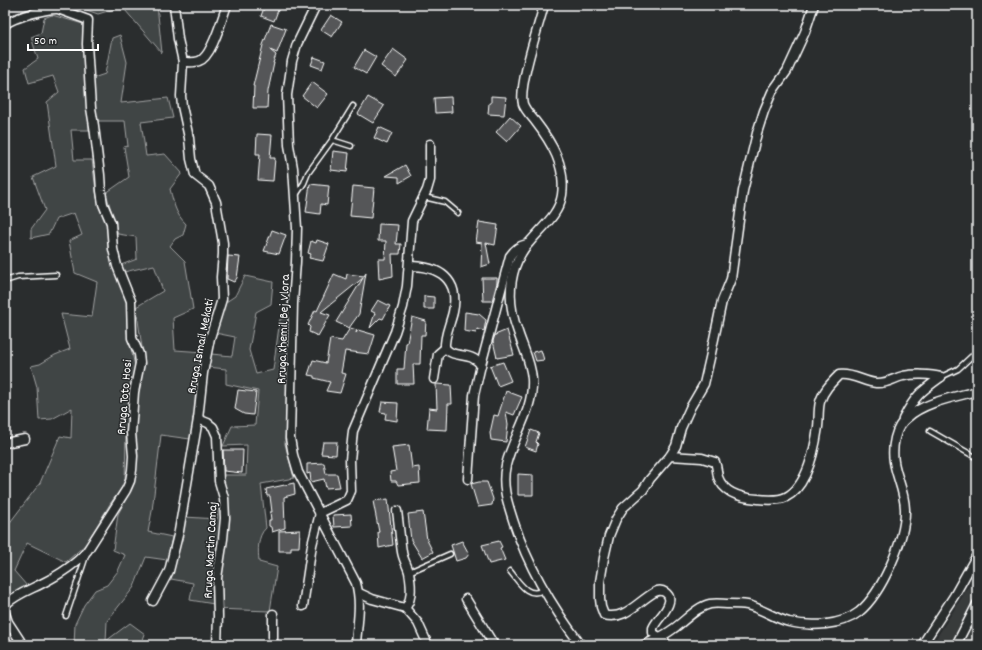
<svg xmlns="http://www.w3.org/2000/svg" width="982" height="650" font-family="Dekko,sans-serif">
<rect width="100%" height="100%" fill="#2a2d2e"/>
<filter id="ink" filterUnits="userSpaceOnUse"><feTurbulence type="fractalNoise" baseFrequency=".025" numOctaves="2"/><feDisplacementMap in="SourceGraphic" scale="8" xChannelSelector="R" yChannelSelector="G"/><feConvolveMatrix kernelMatrix="1 2 1 2 8 2 1 2 1" color-interpolation-filters="sRGB"/></filter>
<g filter="url(#ink)">
<!-- built -->
<polygon fill="#373a3b" points="977,573 977,645 932,645"/>
<!-- green -->
<g fill="#414445" stroke="#a0a2a2">
<polygon points="72,5 157,5 162,53 125,10 118,8 98,14"/>
<polygon points="52,15 83,24 89,130 71,130 74,160 92,160 97,198 107,225 108,248 128,307 127,332 135,366 126,432 125,483 110,504 86,544 66,562 27,543 14,571 27,586 5,599 5,525 8,525 40,483 60,436 71,438 72,408 52,419 39,420 37,387 31,366 40,364 55,355 70,349 61,314 92,317 97,282 75,273 69,241 82,235 74,213 56,219 49,234 31,238 31,229 45,210 33,177 56,166 47,102 59,92 53,76 29,83 25,68 38,59 31,37 41,33 44,18"/>
<path d="M120,35L127,62L121,103L168,98L173,118L141,122L146,156L165,154L182,173L170,189C174,204 175,213 186,224L183,235L175,239L170,246L185,261L193,309L173,318L175,350L204,352L196,412L190,439L161,435L152,511L148,532L172,537L167,560L146,557L134,587L107,621L106,641L130,623L145,634L141,645H74L75,624L84,605L95,590L107,585L118,571L125,555L113,550L118,514L132,488L136,474L134,434L143,354L136,307L163,291L154,265L124,272L121,265L137,259L136,237L118,234L106,193L129,177L124,147L128,146L125,121H98L94,107L93,78L105,74L112,38Z"/>
<path d="M245,276L273,282L271,304L256,312L249,350L256,374L273,370L280,319L289,317L285,444L294,478L261,484L266,528C257,536 258,551 259,562L277,567L270,611L214,609V604L190,600L193,583L171,579L185,517L217,519L219,505L227,494L222,475H246L247,445L223,446L232,426L255,425L258,391L226,384V369L208,367L211,354L232,356L235,337L215,333L226,302L235,296Z"/>
</g>
<!-- building -->
<g fill="#555758" stroke="#fff">
<polygon points="265,5 280,5 274,21 261,16"/>
<polygon points="331,15 342,22 332,37 321,30"/>
<polygon points="271,24 286,29 277,53 270,50 276,55 273,63 274,63 268,91 267,108 253,108 254,86 253,86 263,45"/>
<polygon points="393,49 408,60 396,77 381,66"/>
<polygon points="364,50 376,57 366,74 354,67"/>
<polygon points="314,57 325,61 322,69 311,65"/>
<polygon points="312,82 328,94 317,108 302,96"/>
<polygon points="491,96 506,97 504,115 488,114 489,103 491,103"/>
<polygon points="368,97 384,106 373,123 358,114"/>
<polygon points="451,97 452,112 435,113 434,98"/>
<polygon points="510,116 521,126 507,142 496,132"/>
<polygon points="379,127 392,133 387,144 374,138"/>
<polygon points="257,134 272,135 270,158 275,158 273,181 258,180 260,154 256,154"/>
<polygon points="333,151 349,153 347,172 331,170"/>
<polygon points="405,165 411,176 399,183 399,177 386,176"/>
<polygon points="310,184 329,186 327,205 321,204 320,214 306,212"/>
<polygon points="353,186 374,188 371,218 350,216"/>
<polygon points="479,222 498,225 495,245 486,243 490,264 481,267 482,243 476,242"/>
<polygon points="379,224 398,225 396,244 401,244 400,254 392,254 393,276 379,279 378,259 385,259 386,241 378,241"/>
<polygon points="272,230 286,235 279,254 264,251"/>
<polygon points="317,240 329,244 323,261 309,258 311,254 308,253 311,241 316,243"/>
<polygon points="228,256 240,257 237,278 234,282 227,279"/>
<polygon points="366,273 359,314 349,328 336,322 363,278 321,312 330,315 318,336 309,332 310,327 308,325 315,310 317,311 334,274 346,279 347,274 364,276"/>
<polygon points="482,278 497,278 497,283 492,301 483,301"/>
<polygon points="424,296 434,297 434,309 424,309"/>
<polygon points="378,300 390,306 383,319 380,318 370,328 375,313 371,311"/>
<polygon points="465,312 479,314 486,320 484,331 477,329 476,333 464,331"/>
<polygon points="412,317 426,321 425,335 421,335 420,364 413,364 414,384 397,384 397,369 404,369 406,343 407,343"/>
<polygon points="350,328 357,330 356,333 358,330 375,335 369,354 345,351 341,373 346,374 340,393 326,391 330,382 314,378 314,376 308,375 313,360 326,363 330,339 342,341"/>
<polygon points="507,330 514,355 497,358 493,341 495,335"/>
<polygon points="541,350 544,360 536,361 533,352"/>
<polygon points="503,362 511,381 498,386 490,366"/>
<polygon points="436,384 451,385 452,404 448,404 447,430 427,429 429,408 437,409"/>
<polygon points="238,390 256,392 253,415 244,414 235,409"/>
<polygon points="506,391 522,397 514,415 506,412 508,424 506,442 491,440 490,433 494,415 498,416"/>
<polygon points="382,402 398,403 397,421 385,419 386,413 380,412"/>
<polygon points="531,430 539,433 536,442 538,444 536,451 525,447"/>
<polygon points="323,442 337,442 336,455 321,454"/>
<polygon points="409,445 412,468 419,467 420,483 398,485 396,481 391,481 390,472 396,471 392,447"/>
<polygon points="223,450 243,450 242,473 224,471"/>
<polygon points="324,463 326,474 337,474 340,487 326,488 324,479 311,482 310,473 307,474 307,464"/>
<polygon points="518,474 533,475 533,495 518,495"/>
<polygon points="479,482 487,482 493,499 492,505 478,507 471,484"/>
<polygon points="294,483 295,494 284,497 285,528 272,532 271,527 269,526 269,520 271,520 270,512 272,512 270,496 267,496 266,489"/>
<polygon points="388,499 393,545 379,548 378,532 379,532 373,501"/>
<polygon points="423,512 427,540 433,552 422,558 411,540 408,514"/>
<polygon points="351,514 352,526 334,527 333,515"/>
<polygon points="300,530 299,547 291,547 291,551 279,551 279,531"/>
<polygon points="462,541 469,554 466,558 456,561 451,545"/>
<polygon points="499,541 502,547 500,548 505,560 489,564 482,545"/>
</g>
<g fill="none" stroke-linecap="round" stroke-linejoin="round">
<defs>
<g id="lane">
<polyline points="332,140 353,106"/>
<polyline points="296,195 304,183 308,173 332,140 351,146"/>
<polyline points="424,197 445,202 458,213"/>
<polyline points="5,281 18,277 56,275"/>
<polyline points="941,377 958,369 973,355"/>
<polyline points="930,431 977,458"/>
<path d="M510,571C519,582 528,599 543,590"/>
<polyline points="409,572 450,554"/>
<polyline points="66,616 87,553"/>
</g>
<g id="street">
<path d="M316,5L297,44L292,61L287,95L289,145L293,168L297,228L296,262L293,303L290,438L293,455L298,472L356,583C362,604 357,624 356,645"/>
<path d="M544,5C539,25 518,86 523,104C525,110 531,116 535,121C552,143 566,166 562,195C559,215 541,228 529,243C523,249 518,259 515,267C508,289 510,311 518,332C523,348 531,362 532,379C534,410 513,436 506,465C501,486 508,504 514,523C529,569 552,607 581,645"/>
<path d="M5,25C11,18 48,8 58,9L88,20L87,44L91,108L94,126L100,175L101,191L103,204L111,223L113,249L117,266L131,301L132,338L139,354L140,363L134,392L131,433L133,456L132,470L130,481L126,490L87,551C75,565 57,576 41,584C29,590 15,595 5,605"/>
<path d="M183,62C188,62 194,63 199,61C212,57 222,18 227,5"/>
<path d="M409,266C439,266 460,279 453,312C450,325 444,336 445,348C456,360 469,350 481,365"/>
<polyline points="434,379 438,354 445,348"/>
<polyline points="198,419 208,423 213,427 217,436 219,481 224,498 225,518 223,539 217,578 218,616 217,645"/>
<path d="M903,419C915,396 920,392 941,377"/>
<polyline points="5,443 25,439"/>
<path d="M670,456L702,458L715,462C717,467 717,472 718,477C724,494 742,498 758,499C767,500 778,501 786,497C807,487 815,448 818,427C819,419 818,410 820,402C823,391 831,383 839,375C852,373 864,382 876,383C887,384 894,378 903,376C914,374 930,374 941,377"/>
<path d="M468,479L474,395L481,365L510,256C515,249 519,246 527,244"/>
<path d="M397,511C399,525 400,539 402,552C403,559 407,565 409,572C411,583 413,600 405,608"/>
<polyline points="359,593 372,599 405,608 418,623 428,645"/>
<polyline points="466,599 494,645"/>
<polyline points="153,601 169,571 179,531 198,419 203,373 210,338 222,299 221,277 223,254 223,243 216,202 209,186 195,175 191,159 189,138 182,106 181,96 183,62 178,39 174,5"/>
<polyline points="303,606 312,545 320,513 347,500 351,491 350,460 353,431 395,332 403,307 407,286 412,221 427,190 430,180 430,144"/>
<polyline points="5,613 8,622 23,645"/>
<polyline points="273,645 273,614"/>
<path d="M644,645C654,640 664,636 673,629C685,621 696,607 710,604C716,603 723,604 729,604C734,604 741,604 747,605C761,608 774,618 789,622C811,627 841,626 859,612C882,593 906,538 905,509C904,482 888,467 895,438C897,430 900,423 907,418C924,402 955,397 977,391"/>
<path d="M667,645L664,640L653,633V628C657,619 667,612 669,602C671,594 662,588 655,592C638,601 625,621 604,615L601,607L600,599V582L604,558L609,536L616,519L623,508L643,490L650,479L670,456L676,446L681,428L690,408L704,384L710,358L722,301L731,279L743,191L757,133L764,111L772,92L787,71L805,32L814,5"/>
<polyline points="922,645 954,596 977,555"/>
<polyline points="956,645 977,604"/>
</g>
</defs>
<!-- lane casing -->
<use href="#lane" stroke="#fff" stroke-width="7"/>
<!-- street casing -->
<use href="#street" stroke="#fff" stroke-width="11"/>
<!-- lane -->
<use href="#lane" stroke="#2a2d2e" stroke-width="4"/>
<!-- street -->
<use href="#street" stroke="#2a2d2e" stroke-width="8"/>
</g>
</g>
<g text-anchor="middle" stroke-width="3" stroke-linejoin="round" paint-order="stroke">
<!-- street labels -->
<g font-size="13" fill="#fff" stroke="#2a2d2e">
<text transform="translate(282 329) rotate(-88)" y="5">Rruga Xhemil Bej Vlora</text>
<text transform="translate(199 346) rotate(-79)" y="5">Rruga Ismail Mekati</text>
<text transform="translate(123 397) rotate(-85)" y="5">Rruga Toto Hosi</text>
<text transform="translate(209 550) rotate(-87)" y="5">Rruga Martin Camaj</text>
</g>
</g>
<!-- margin -->
<rect width="982" height="650" fill="none" stroke="#2a2d2e" stroke-width="20"/>
<rect x="10" y="10" width="962" height="630" fill="none" stroke="#fff" stroke-width="1.5" filter="url(#ink)"/>
<!-- scale -->
<path d="M28 44v6h70v-6" fill="none" stroke="#ffffff" stroke-width="2"/>
<text x="34" y="44" font-size="12" fill="#ffffff" stroke="#2a2d2e" stroke-width="3" paint-order="stroke">50 m</text>
</svg>
